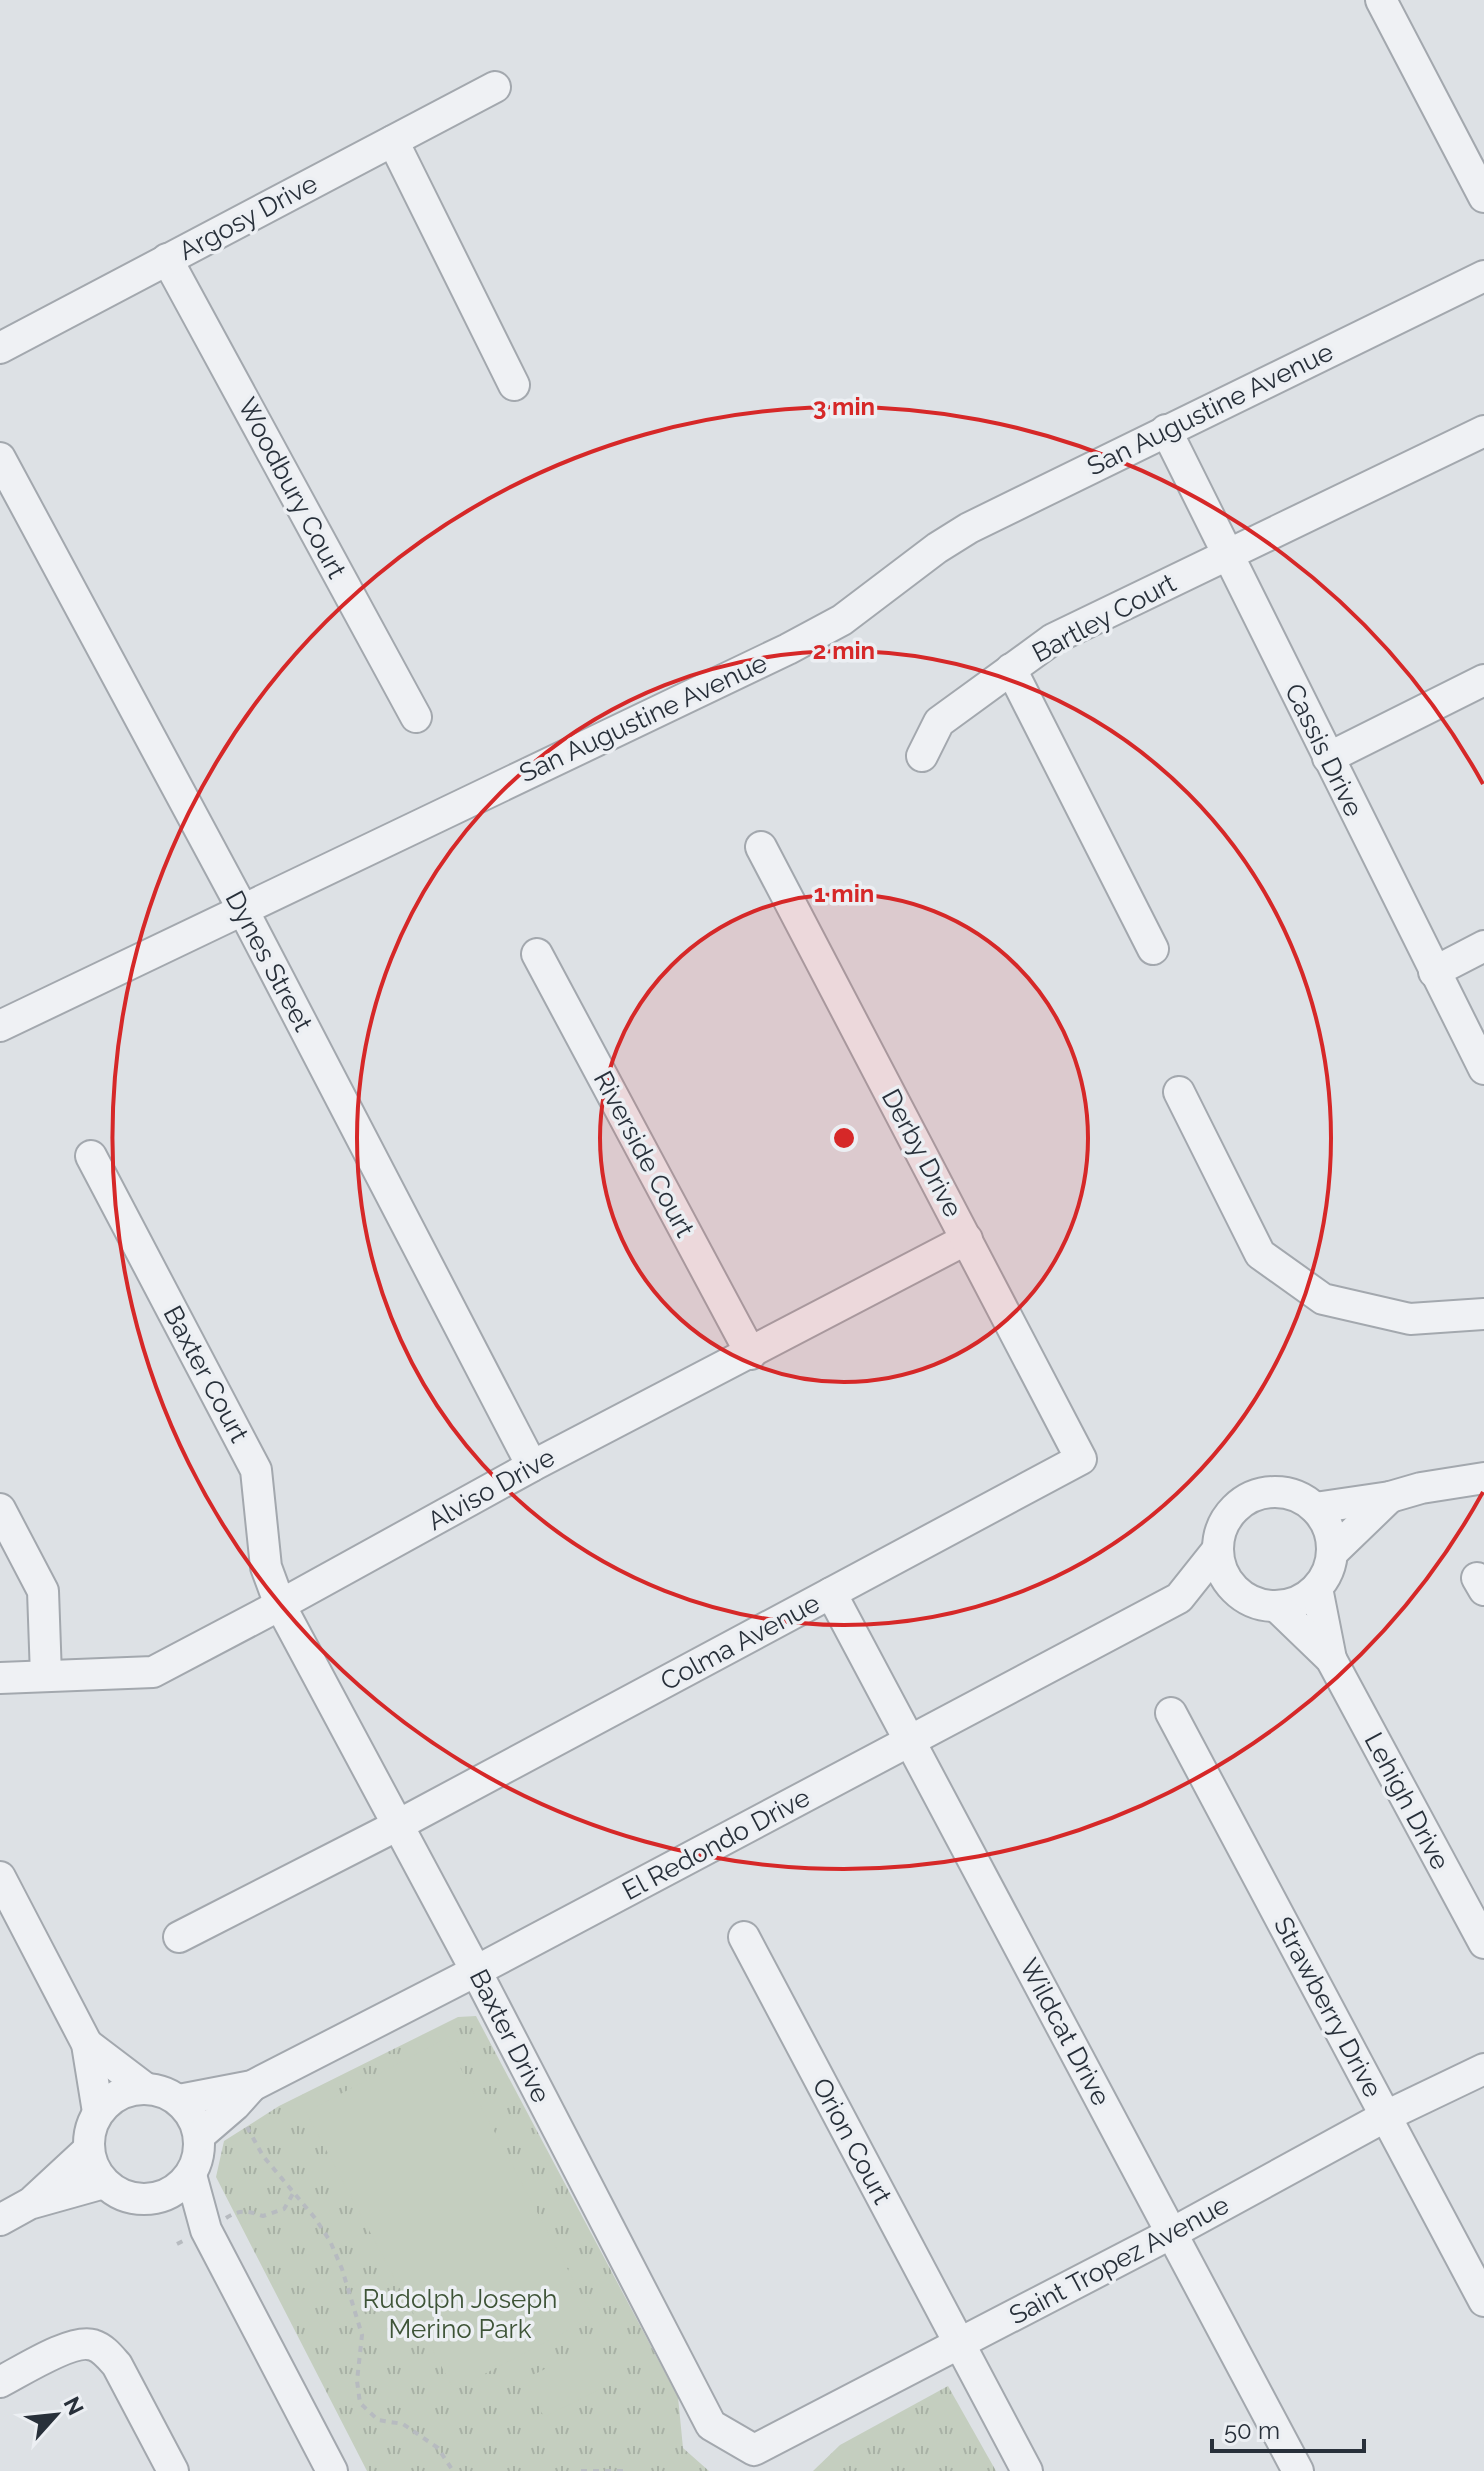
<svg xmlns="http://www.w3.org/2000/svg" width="1484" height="2471" font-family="Raleway,sans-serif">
<defs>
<pattern id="park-tufts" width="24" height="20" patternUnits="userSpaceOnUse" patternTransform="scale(2)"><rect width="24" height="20" fill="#c4cebf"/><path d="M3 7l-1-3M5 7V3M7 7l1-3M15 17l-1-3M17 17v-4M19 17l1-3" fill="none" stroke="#a8b1a5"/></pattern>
</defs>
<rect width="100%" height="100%" fill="#dde1e5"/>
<!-- park -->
<g fill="url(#park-tufts)">
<polygon points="476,2016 678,2397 683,2448 709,2471 367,2471 216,2177 224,2141 279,2106 458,2017"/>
<polygon points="948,2386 996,2471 813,2471 840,2445"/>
</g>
<!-- garden -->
<g fill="#c4cebf">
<polygon points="445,2039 593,2317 454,2390 306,2112"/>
<polygon points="595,2344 615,2382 544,2417 525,2379"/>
</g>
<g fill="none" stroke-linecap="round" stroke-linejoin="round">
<defs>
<g id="minor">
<polyline points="1381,0 1484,197"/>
<polyline points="393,141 514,385"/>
<polyline points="167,259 416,717"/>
<polyline points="0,348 495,87"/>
<polyline points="1166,430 1484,1069"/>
<polyline points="0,458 242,908 532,1466"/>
<polyline points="1011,669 1153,949"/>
<polyline points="922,756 939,722 1053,639 1484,431"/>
<polyline points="1328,758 1484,680"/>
<polyline points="537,954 751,1354"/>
<polyline points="1434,972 1484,946"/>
<polyline points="0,1026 788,649 842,620 937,548 969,528 1484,276"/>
<polyline points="1179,1092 1260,1254 1323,1299 1410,1319 1484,1314"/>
<polyline points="91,1156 256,1470 266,1567 280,1605 476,1971 711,2425 754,2450 1172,2233 1386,2116 1484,2069"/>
<circle cx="1275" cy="1549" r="57"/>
<polyline points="1315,1508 1390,1497 1421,1488 1484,1478"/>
<polyline points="0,1509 43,1591 46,1676"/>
<polyline points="1332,1553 1390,1497"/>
<polyline points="1477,1578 1484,1590"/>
<polyline points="1317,1588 1331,1659"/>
<polyline points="831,1593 1298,2471"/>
<polyline points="1276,1606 1331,1659 1484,1943"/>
<polyline points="0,1678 153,1672 280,1605 532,1466 967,1239"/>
<polyline points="1171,1713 1484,2301"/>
<polyline points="0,1877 87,2044 98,2112"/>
<polyline points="179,1937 398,1825 1081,1459 761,847"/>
<polyline points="744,1937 1027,2471"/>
<polyline points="87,2044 145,2088"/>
<circle cx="144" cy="2144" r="55"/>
<polyline points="179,2100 252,2086 476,1971 1179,1598 1218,1549"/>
<polyline points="199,2136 235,2105 252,2086"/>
<polyline points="191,2175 206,2230 332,2471"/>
<polyline points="34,2200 88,2150"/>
<polyline points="0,2220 29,2204 104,2183"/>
<path d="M0,2382C20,2372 72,2338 93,2345C103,2348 110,2357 117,2365L173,2471"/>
</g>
</defs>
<!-- minor casing -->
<use href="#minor" stroke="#a3a8ae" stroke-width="34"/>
<!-- path -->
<g stroke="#b7bbc0" stroke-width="4" stroke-dasharray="6 6" stroke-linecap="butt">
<polyline points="247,2127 263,2156 315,2218 330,2241 342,2269 362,2335 357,2381 360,2403 378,2420 403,2424 438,2448 453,2471"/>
<path d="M226,2218C240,2209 248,2211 263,2216L284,2209L294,2192"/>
<polyline points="177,2244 187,2239"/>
<polyline points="581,2471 628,2471"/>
</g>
<!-- minor -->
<use href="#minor" stroke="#eff1f4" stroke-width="30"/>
</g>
<!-- distance rings -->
<circle cx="844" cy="1138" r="244" fill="#d62828" fill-opacity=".12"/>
<g fill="none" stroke="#d62828" stroke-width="4">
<circle cx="844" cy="1138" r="244"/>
<circle cx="844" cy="1138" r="487"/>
<path d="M1483 1492A731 731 0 1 1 1483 784"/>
</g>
<g text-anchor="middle" stroke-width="7" stroke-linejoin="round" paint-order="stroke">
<!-- street labels -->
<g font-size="26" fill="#28303a" stroke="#eceff3">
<text transform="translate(248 217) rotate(-28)" y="9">Argosy Drive</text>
<text transform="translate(1210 409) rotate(-26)" y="9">San Augustine Avenue</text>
<text transform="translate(292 488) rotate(62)" y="9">Woodbury Court</text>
<text transform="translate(1104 618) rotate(-28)" y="9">Bartley Court</text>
<text transform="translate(643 718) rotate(-25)" y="9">San Augustine Avenue</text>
<text transform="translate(1324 750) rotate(64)" y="9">Cassis Drive</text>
<text transform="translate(269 961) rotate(62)" y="9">Dynes Street</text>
<text transform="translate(922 1153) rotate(62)" y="9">Derby Drive</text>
<text transform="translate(644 1154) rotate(62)" y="9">Riverside Court</text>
<text transform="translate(206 1374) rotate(62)" y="9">Baxter Court</text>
<text transform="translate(491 1489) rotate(-29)" y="9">Alviso Drive</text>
<text transform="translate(740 1642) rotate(-28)" y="9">Colma Avenue</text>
<text transform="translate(1407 1801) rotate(62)" y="9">Lehigh Drive</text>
<text transform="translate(716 1844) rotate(-28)" y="9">El Redondo Drive</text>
<text transform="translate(1328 2007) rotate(62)" y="9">Strawberry Drive</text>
<text transform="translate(1065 2032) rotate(62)" y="9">Wildcat Drive</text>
<text transform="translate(510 2036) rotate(63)" y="9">Baxter Drive</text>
<text transform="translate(852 2141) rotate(62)" y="9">Orion Court</text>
<text transform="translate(1119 2260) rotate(-28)" y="9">Saint Tropez Avenue</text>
</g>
<!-- park labels -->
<g font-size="26" fill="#3e5437" stroke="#eceff3">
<text x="460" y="2308">Rudolph Joseph<tspan x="460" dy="30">Merino Park</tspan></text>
</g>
</g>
<circle cx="844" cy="1138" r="12" fill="#d62828" stroke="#eceff3" stroke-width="4"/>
<g font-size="24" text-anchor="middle" font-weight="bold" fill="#d62828" stroke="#eceff3" stroke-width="7" stroke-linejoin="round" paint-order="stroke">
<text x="844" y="415">3 min</text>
<text x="844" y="659">2 min</text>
<text x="844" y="902">1 min</text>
</g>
<!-- north arrow -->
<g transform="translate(56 2415) rotate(63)" stroke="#eceff3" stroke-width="6" paint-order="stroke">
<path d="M0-6L14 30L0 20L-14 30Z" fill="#28303a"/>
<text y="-12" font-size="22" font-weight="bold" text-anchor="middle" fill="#28303a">N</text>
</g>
<!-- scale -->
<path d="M1212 2439v12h152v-12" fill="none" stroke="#28303a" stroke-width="4"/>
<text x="1224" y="2439" font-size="24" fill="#28303a" stroke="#eceff3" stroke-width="6" paint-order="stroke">50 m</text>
</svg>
